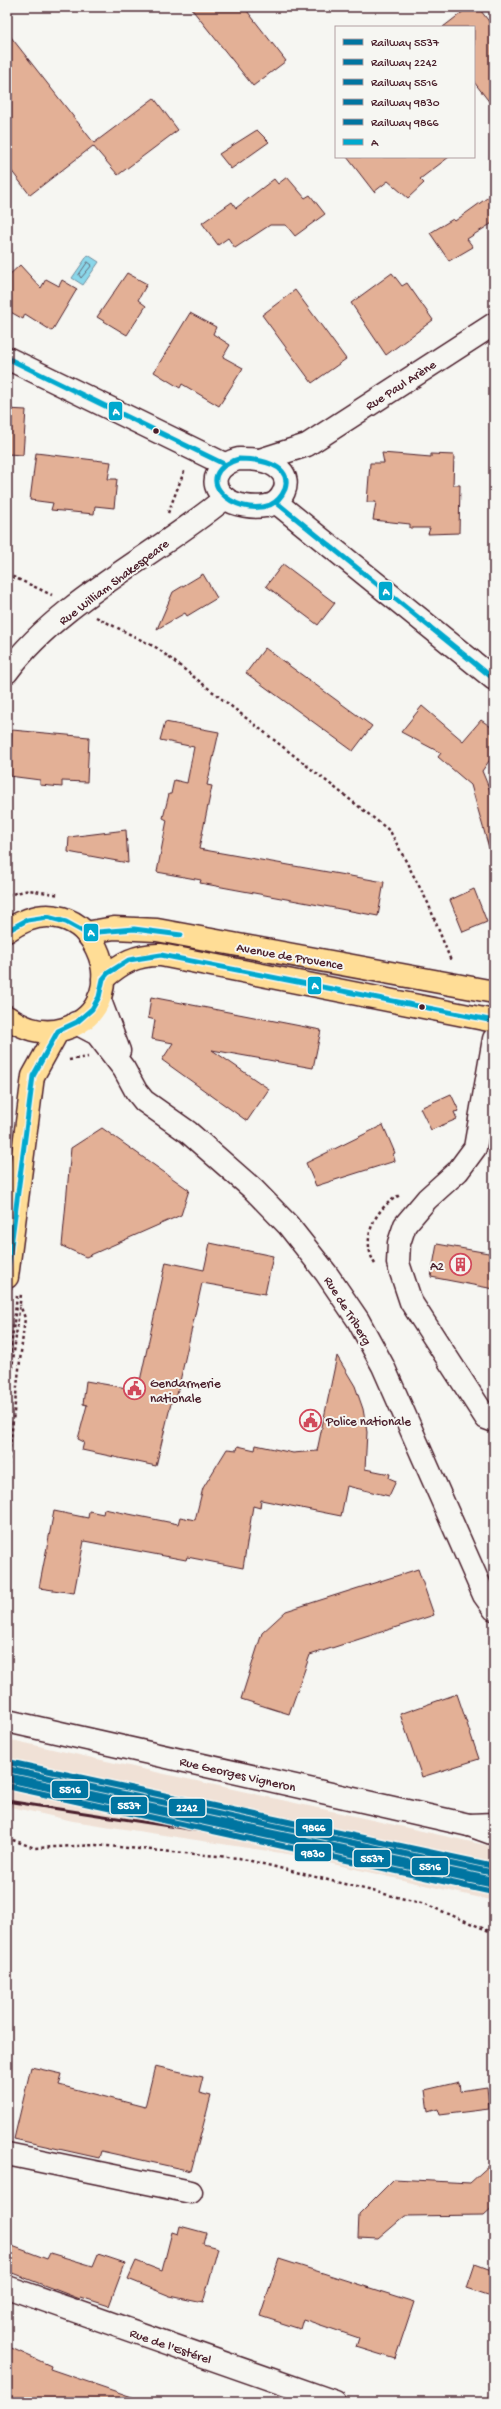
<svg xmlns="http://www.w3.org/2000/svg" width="501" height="2409" font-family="'Gochi Hand',sans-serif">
<rect width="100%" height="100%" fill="#f6f6f2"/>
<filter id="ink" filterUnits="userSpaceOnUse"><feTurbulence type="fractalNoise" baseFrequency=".025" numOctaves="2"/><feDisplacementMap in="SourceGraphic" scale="8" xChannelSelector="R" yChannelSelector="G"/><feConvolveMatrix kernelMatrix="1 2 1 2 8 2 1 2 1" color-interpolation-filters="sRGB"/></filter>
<g filter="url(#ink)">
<!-- built -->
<polygon fill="#f0e1d6" points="7,1739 494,1847 494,1901 294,1855 73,1821 7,1806"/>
<!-- water -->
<polygon fill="#8ad7ea" stroke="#708d9e" points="88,255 99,262 83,285 72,278"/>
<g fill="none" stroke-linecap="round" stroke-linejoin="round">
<!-- shore -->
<polygon stroke="#646977" stroke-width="1" points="88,262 92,265 81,278 79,275"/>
</g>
<!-- building -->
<g fill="#e3b096" stroke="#4a1f2b">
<polygon points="190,7 244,7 286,61 253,86"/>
<polygon points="469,7 478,7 494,28 494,108 474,82 474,27 443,27"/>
<polygon points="7,32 94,143 154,98 178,130 118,175 93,146 30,195 7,165"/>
<polygon points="257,130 269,142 231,169 219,154"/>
<polygon points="347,157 449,157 420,179 424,183 408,198 388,181 374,192"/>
<polygon points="287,177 305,198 310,195 325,214 295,236 286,225 270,225 235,248 228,238 218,245 202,223 232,202 236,208 274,179 278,184"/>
<polygon points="494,193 494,222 467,239 473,247 449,261 430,233 453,219 455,221"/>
<polygon points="20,265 41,288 46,279 59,286 62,280 77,289 52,331 25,314 23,319 7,310 7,277"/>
<polygon points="127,273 147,284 138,300 146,306 127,335 97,317"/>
<polygon points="392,273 402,286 407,283 433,320 386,355 351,303"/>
<polygon points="295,290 346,359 312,383 262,315"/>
<polygon points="190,313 216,327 213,334 230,345 223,357 243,368 219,406 182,384 180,388 154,372"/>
<polygon points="7,409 26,410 23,455 7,454"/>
<polygon points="36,453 111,462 108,479 117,479 114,508 95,506 94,514 51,510 53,503 30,500"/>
<polygon points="382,453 431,457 431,454 454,455 453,485 460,485 459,533 428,534 430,528 410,528 410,524 373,520 376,502 367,502 370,463 384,463"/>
<polygon points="283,564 335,603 318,625 266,586"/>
<polygon points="203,574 217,598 187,616 185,613 157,629 173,592"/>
<polygon points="265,648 372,726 353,751 246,673"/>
<polygon points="422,706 463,741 481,720 494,729 494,754 482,771 494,800 494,848 489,848 471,785 438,757 441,753 401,732"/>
<polygon points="165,722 219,732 207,785 212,786 199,849 384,882 378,916 200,883 201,880 157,872 167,820 163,818 169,794 171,794 174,780 187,783 194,747 160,740"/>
<polygon points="12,730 89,737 87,782 62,781 62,787 40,785 40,780 9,776"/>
<polygon points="126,830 128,863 68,852 69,837"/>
<polygon points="474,889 487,922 463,932 450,900"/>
<polygon points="151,997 321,1030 313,1068 212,1050 269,1089 247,1121 162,1060 173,1043 152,1039 155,1020 148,1018"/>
<polygon points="451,1094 459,1111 454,1112 457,1119 431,1130 420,1108"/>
<polygon points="383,1125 395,1153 393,1154 395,1161 316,1186 306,1163"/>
<polygon points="102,1128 189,1190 181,1215 86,1257 62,1246 71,1148"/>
<polygon points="210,1243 273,1256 265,1294 202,1283 176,1399 172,1399 156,1466 82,1450 84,1442 78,1439 87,1405 83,1404 86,1381 138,1390 166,1262 204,1270"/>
<polygon points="437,1244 494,1254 494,1289 431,1277"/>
<polygon points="337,1356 355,1386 363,1409 367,1432 365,1469 390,1474 389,1478 396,1481 389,1496 347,1486 341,1516 261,1500 260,1508 253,1506 243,1568 187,1557 186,1560 84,1541 74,1593 39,1588 54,1511 88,1518 89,1511 103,1514 104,1509 178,1524 180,1517 195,1520 203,1488 227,1449 237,1450 238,1446 255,1450 256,1445 293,1453 317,1451"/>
<polygon points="418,1569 434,1615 310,1655 289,1714 241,1699 262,1633 286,1611"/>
<polygon points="457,1694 479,1759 422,1777 400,1714"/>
<polygon points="155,2066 203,2077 199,2093 211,2096 191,2171 101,2151 99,2158 14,2139 31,2067 62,2074 59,2085 145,2107"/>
<polygon points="459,2082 460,2091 487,2087 489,2109 440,2115 438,2109 428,2112 425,2090"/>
<polygon points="494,2161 494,2206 484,2215 405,2216 378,2239 358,2238 359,2214 394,2179 470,2183"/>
<polygon points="180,2226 206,2233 203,2244 218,2248 203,2303 170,2296 128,2279 136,2261 162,2271 172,2232 178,2234"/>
<polygon points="7,2244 47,2259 50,2253 93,2266 98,2254 125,2263 109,2306 81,2297 80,2299 7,2271"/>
<polygon points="279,2259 414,2302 395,2359 356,2347 359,2338 303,2319 300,2329 260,2316"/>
<polygon points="475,2264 494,2271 494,2297 467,2288"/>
<polygon points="7,2346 51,2366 50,2369 138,2399 138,2402 7,2402"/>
</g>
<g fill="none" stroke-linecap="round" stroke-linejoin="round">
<defs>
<g id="minor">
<polyline points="7,358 224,464"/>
<path d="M239,459C253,459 269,459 280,470C293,482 282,504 266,506C253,508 235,506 225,498C205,482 220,463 239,459Z"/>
<polyline points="260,460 307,445 494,324"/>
<polyline points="277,503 494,679"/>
<path d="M7,672C60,600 157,555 225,498"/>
<polyline points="99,998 119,1051"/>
<polyline points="76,1023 97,1034 124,1069 136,1091 144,1101 188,1132 253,1189 288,1225 326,1273 358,1320 383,1366 484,1595 494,1609"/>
<polyline points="494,1039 475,1148 458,1171 427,1199 405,1225 399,1243 398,1263 411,1302 486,1418 494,1421"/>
<polyline points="7,1721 469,1825"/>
<polyline points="494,1824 469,1825 494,1834"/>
<polyline points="7,2154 191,2192"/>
<polyline points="7,2287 335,2402"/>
</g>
<g id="major">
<path d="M7,931C90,872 144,1005 64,1029C43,1035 25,1030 7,1017"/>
<polyline points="86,933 114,928 157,930 494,992"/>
<path d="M103,979C121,963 137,954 161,955L494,1021"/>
<polyline points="7,1277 33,1076 58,1031"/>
</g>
</defs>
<!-- minor casing -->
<use href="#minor" stroke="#4a1f2b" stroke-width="25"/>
<!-- major casing -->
<use href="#major" stroke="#4a1f2b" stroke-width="25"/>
<!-- path -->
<g stroke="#4a1f2b" stroke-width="2.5" stroke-dasharray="3 3" stroke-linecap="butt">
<polyline points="168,513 185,469"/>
<polyline points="7,574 52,595"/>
<polyline points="96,617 157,648 390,831 428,903 451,961"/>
<polyline points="7,895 29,890 60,895"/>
<polyline points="69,1060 88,1057"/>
<path d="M375,1264C359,1238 376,1207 400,1195"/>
<polyline points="7,1382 17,1296"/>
<polyline points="7,1411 21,1294"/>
<polyline points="7,1472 25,1318 20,1305"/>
<polyline points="7,1838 35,1848 96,1845 239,1858 425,1904 494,1933"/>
</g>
<!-- minor -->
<use href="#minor" stroke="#f6f6f2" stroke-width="22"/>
<!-- major -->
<use href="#major" stroke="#ffdd96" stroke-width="22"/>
<!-- rail -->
<polyline stroke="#4a1f2b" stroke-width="3" points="7,1801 350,1854"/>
<defs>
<g id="bus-1">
<polyline points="7,358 224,464"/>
<path d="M239,459C256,459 293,463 285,489C282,496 277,502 270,505C234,518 187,475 239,459Z"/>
<polyline points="277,503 494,679"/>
<polyline points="7,931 27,920 47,917 66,922 86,933 134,929 181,935"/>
<polyline points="7,1277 33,1076 58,1031 77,1022 92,1009 99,997 103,979 108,973 129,960 161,955 494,1021"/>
</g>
</defs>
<!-- bus-1 casing -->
<use href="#bus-1" stroke="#f6f6f2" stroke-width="8"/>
<!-- bus-1 -->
<use href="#bus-1" stroke="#00a9ce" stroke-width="5"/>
<defs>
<polyline id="rail-1" points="7,1779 494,1885"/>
<polyline id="rail-2" points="7,1769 494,1873"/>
<polyline id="rail-3" points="7,1776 493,1880"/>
<polyline id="rail-4" points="7,1786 493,1892"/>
<polyline id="rail-5" points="8,1762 494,1866"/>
</defs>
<!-- rail-1 casing -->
<use href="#rail-1" stroke="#f6f6f2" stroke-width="9"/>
<!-- rail-2 casing -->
<use href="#rail-2" stroke="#f6f6f2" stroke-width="9"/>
<!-- rail-3 casing -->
<use href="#rail-3" stroke="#f6f6f2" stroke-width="9"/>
<!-- rail-4 casing -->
<use href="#rail-4" stroke="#f6f6f2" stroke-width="9"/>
<!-- rail-5 casing -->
<use href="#rail-5" stroke="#f6f6f2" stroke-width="9"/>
<!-- rail-1 -->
<use href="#rail-1" stroke="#0075a1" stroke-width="6"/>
<!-- rail-2 -->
<use href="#rail-2" stroke="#0075a1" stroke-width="6"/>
<!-- rail-3 -->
<use href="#rail-3" stroke="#0075a1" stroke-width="6"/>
<!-- rail-4 -->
<use href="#rail-4" stroke="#0075a1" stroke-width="6"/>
<!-- rail-5 -->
<use href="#rail-5" stroke="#0075a1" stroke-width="6"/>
</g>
</g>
<!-- icons -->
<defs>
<symbol id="building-ring" viewBox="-11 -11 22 22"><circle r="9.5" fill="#f6f6f2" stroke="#d1495b" stroke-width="1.5"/><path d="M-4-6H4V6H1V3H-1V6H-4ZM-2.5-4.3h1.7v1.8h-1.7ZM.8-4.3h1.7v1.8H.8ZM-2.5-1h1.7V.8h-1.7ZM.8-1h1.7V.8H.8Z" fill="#d1495b"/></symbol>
<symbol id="civic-ring" viewBox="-11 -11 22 22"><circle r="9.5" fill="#f6f6f2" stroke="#d1495b" stroke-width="1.5"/><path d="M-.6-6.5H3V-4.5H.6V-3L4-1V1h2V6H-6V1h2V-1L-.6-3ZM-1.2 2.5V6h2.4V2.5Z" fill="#d1495b"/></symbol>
</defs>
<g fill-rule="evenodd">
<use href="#building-ring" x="448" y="1252" width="25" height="25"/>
<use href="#civic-ring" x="122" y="1376" width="25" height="25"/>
<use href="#civic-ring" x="298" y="1408" width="25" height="25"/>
</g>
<!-- markers -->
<g fill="#4a1f2b" stroke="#f6f6f2" stroke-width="1.5">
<circle cx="156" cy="431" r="3.5"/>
<circle cx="422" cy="1007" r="3.5"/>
</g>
<g text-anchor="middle" stroke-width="4" stroke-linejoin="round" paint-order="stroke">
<!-- street labels -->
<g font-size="13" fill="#4a1f2b" stroke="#f6f6f2">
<text transform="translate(400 384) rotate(-33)" y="5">Rue Paul Arène</text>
<text transform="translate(113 581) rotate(-37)" y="5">Rue William Shakespeare</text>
<text transform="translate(290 955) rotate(10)" y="5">Avenue de Provence</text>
<text transform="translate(349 1310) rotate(58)" y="5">Rue de Triberg</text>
<text transform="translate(238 1773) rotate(13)" y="5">Rue Georges Vigneron</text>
<text transform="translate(171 2345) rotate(19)" y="5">Rue de l'Estérel</text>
</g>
<!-- poi labels -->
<g font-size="13" fill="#4a1f2b" stroke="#f6f6f2" text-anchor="start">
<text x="444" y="1270" text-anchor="end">A2</text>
<text x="150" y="1387">Gendarmerie<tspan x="150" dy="15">nationale</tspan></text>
<text x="326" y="1425">Police nationale</text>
</g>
</g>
<g stroke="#f6f6f2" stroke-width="1.5">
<rect x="108" y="401" width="15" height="20" rx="4" fill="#00a9ce"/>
<rect x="378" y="581" width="15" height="20" rx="4" fill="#00a9ce"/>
<rect x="83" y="923" width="16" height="19" rx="4" fill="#00a9ce"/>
<rect x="307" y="976" width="15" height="19" rx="4" fill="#00a9ce"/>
<rect x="51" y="1780" width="38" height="19" rx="4" fill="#0075a1"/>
<rect x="110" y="1796" width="38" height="19" rx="4" fill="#0075a1"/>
<rect x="168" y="1798" width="38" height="19" rx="4" fill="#0075a1"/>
<rect x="295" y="1818" width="38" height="19" rx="4" fill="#0075a1"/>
<rect x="294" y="1843" width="38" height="19" rx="4" fill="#0075a1"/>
<rect x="353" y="1849" width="38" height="19" rx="4" fill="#0075a1"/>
<rect x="411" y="1857" width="38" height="19" rx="4" fill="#0075a1"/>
</g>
<g font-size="11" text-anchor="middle" font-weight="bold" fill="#fff">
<text x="116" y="415">A</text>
<text x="386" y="595">A</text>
<text x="91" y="936">A</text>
<text x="315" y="989">A</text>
<text x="70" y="1793">5516</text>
<text x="129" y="1809">5537</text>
<text x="187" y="1811">2242</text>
<text x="314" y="1831">9866</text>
<text x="313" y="1857">9830</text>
<text x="372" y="1862">5537</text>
<text x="430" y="1870">5516</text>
</g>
<!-- margin -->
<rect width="501" height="2409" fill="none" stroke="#f6f6f2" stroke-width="24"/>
<rect x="12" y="12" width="477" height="2385" fill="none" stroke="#4a1f2b" stroke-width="1.5" filter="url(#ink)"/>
<!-- legend -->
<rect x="335" y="26" width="140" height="132" fill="#f6f6f2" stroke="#b1a0a2"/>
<rect x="343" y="39" width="20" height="6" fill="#0075a1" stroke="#b1a0a2"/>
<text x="371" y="46" font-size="12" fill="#4a1f2b">Railway 5537</text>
<rect x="343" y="59" width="20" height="6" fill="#0075a1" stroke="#b1a0a2"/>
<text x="371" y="66" font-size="12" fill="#4a1f2b">Railway 2242</text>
<rect x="343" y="79" width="20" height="6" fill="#0075a1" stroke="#b1a0a2"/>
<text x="371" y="86" font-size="12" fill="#4a1f2b">Railway 5516</text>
<rect x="343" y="99" width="20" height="6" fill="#0075a1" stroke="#b1a0a2"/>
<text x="371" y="106" font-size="12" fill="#4a1f2b">Railway 9830</text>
<rect x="343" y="119" width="20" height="6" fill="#0075a1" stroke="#b1a0a2"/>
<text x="371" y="126" font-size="12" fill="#4a1f2b">Railway 9866</text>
<rect x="343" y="139" width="20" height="6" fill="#00a9ce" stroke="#b1a0a2"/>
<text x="371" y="146" font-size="12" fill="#4a1f2b">A</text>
</svg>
